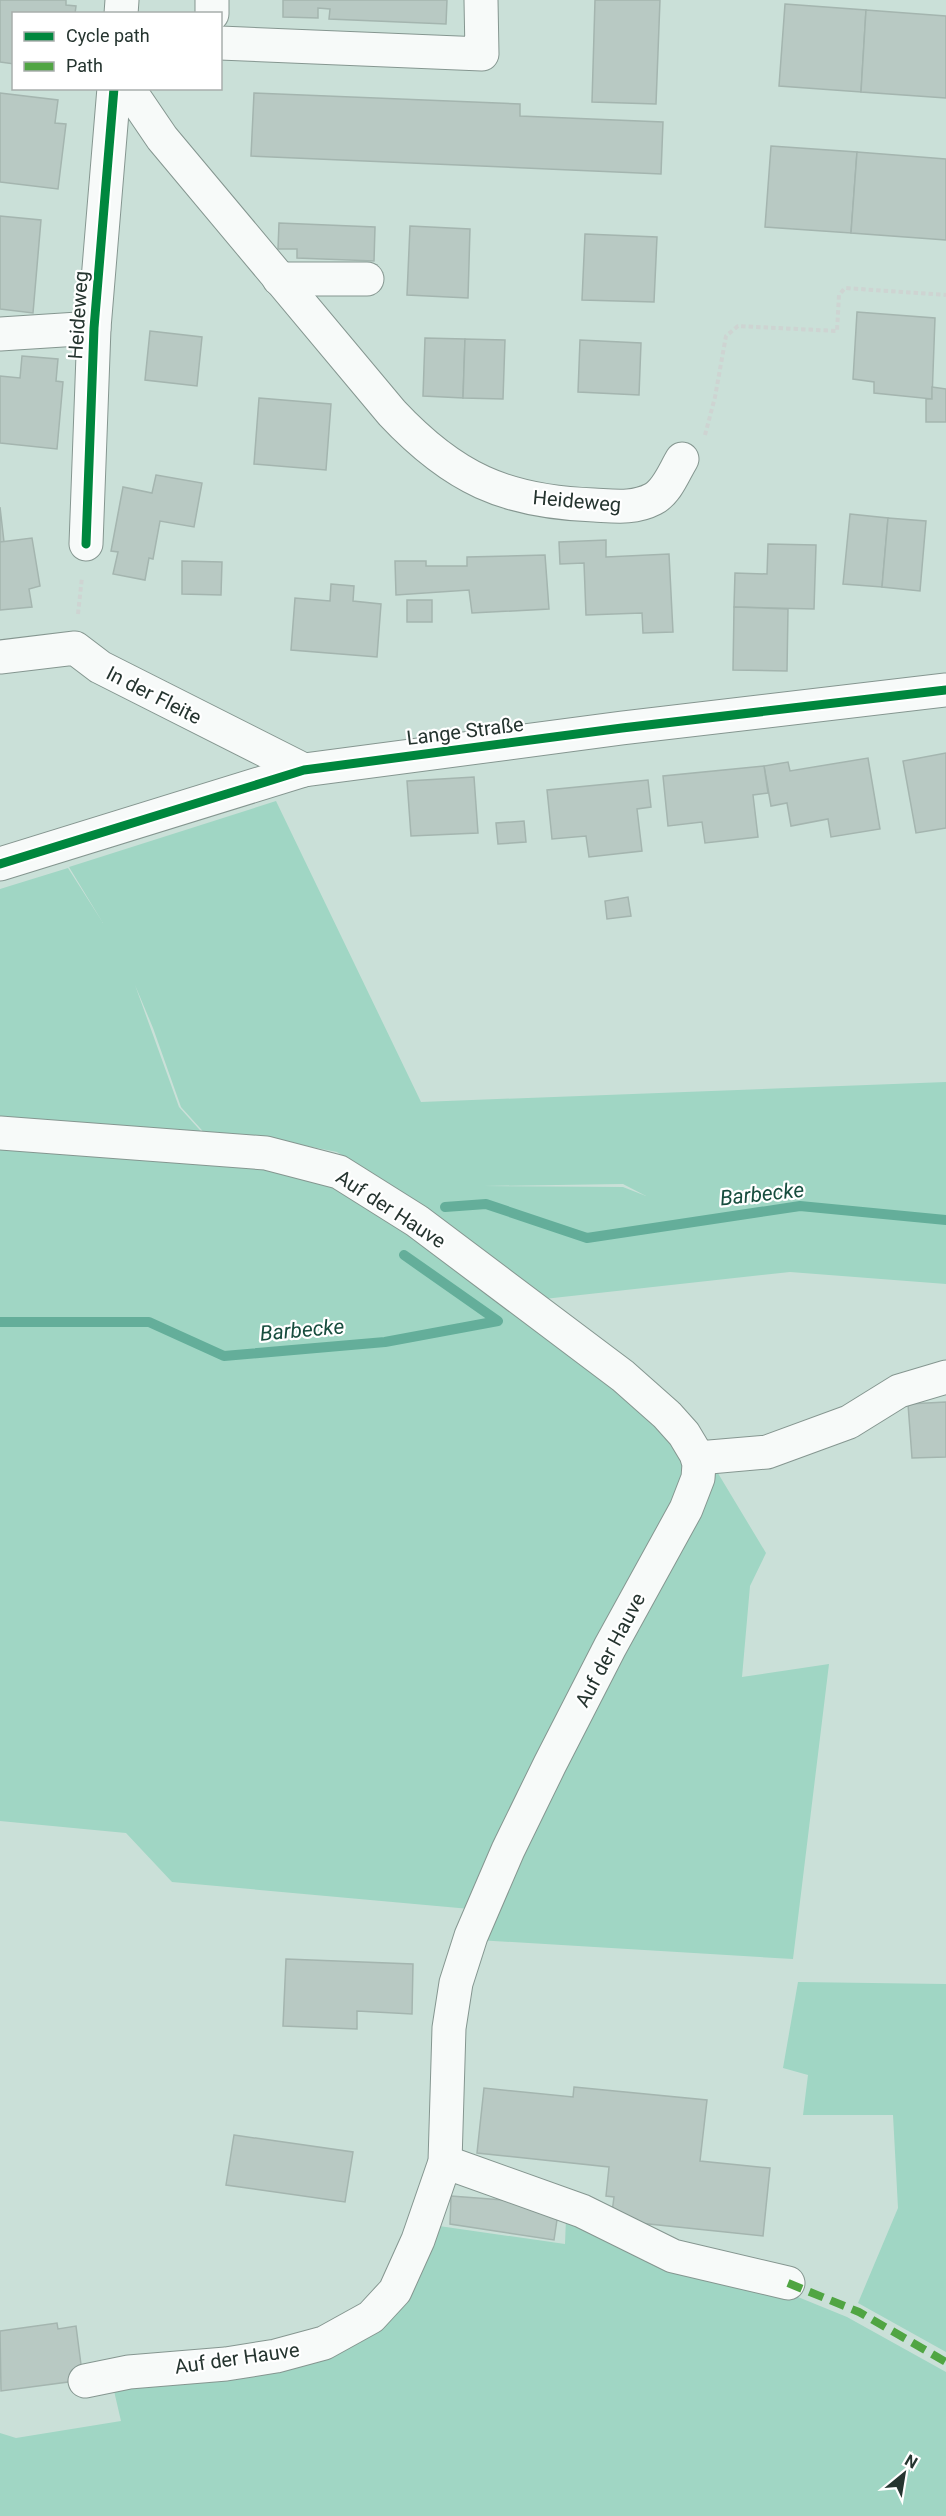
<svg xmlns="http://www.w3.org/2000/svg" width="946" height="2516" font-family="Roboto,sans-serif">
<rect width="100%" height="100%" fill="#cae0d8"/>
<!-- green -->
<g fill="#a0d6c4" fill-rule="evenodd">
<path d="M276,801L421,1102L946,1082V1284L790,1272L535,1300L393,1187L337,1152L282,1141L209,1138L181,1107L153,1028L135,985L179,1107L208,1139L0,1122V889L68,868L103,923L69,867ZM623,1184L646,1196L623,1187L483,1186Z"/>
<polygon points="0,1141 178,1153 334,1178 415,1229 671,1435 684,1465 678,1500 470,1909 172,1882 126,1833 0,1821"/>
<polygon points="713,1465 766,1553 750,1586 742,1677 829,1664 793,1959 477,1940"/>
<polygon points="798,1982 946,1984 946,2352 858,2303 898,2208 893,2115 803,2115 808,2075 783,2068"/>
<polygon points="566,2218 798,2297 847,2317 946,2372 946,2516 0,2516 0,2433 16,2438 121,2421 111,2378 331,2351 439,2226 565,2244"/>
</g>
<g fill="none" stroke-linecap="round" stroke-linejoin="round">
<!-- stream -->
<g stroke="#64ae9a" stroke-width="10">
<polyline points="445,1207 486,1204 587,1238 800,1206 946,1220"/>
<polyline points="0,1322 149,1322 224,1356 385,1342 498,1321 404,1255"/>
</g>
</g>
<!-- building -->
<g fill="#b8c9c3" stroke="#a4b5af" stroke-width="1.5">
<polygon points="0,0 66,0 66,5 76,6 75,14 14,14 14,64 0,62"/>
<polygon points="283,0 447,0 446,24 329,19 330,9 318,8 318,18 283,17"/>
<polygon points="595,0 660,0 656,104 592,102"/>
<polygon points="785,4 866,10 861,92 779,86"/>
<polygon points="866,10 946,16 946,98 861,92"/>
<polygon points="0,93 58,100 55,123 66,124 58,189 0,182"/>
<polygon points="254,93 520,104 520,116 663,122 661,174 251,156"/>
<polygon points="771,146 857,152 851,233 765,227"/>
<polygon points="857,152 946,159 946,240 851,233"/>
<polygon points="0,216 41,220 33,313 0,309"/>
<polygon points="279,223 375,227 374,261 297,258 297,249 278,249"/>
<polygon points="410,226 470,229 468,298 407,295"/>
<polygon points="585,234 657,237 654,302 582,300"/>
<polygon points="857,312 935,318 932,399 874,393 874,382 853,379"/>
<polygon points="150,331 202,337 197,386 145,380"/>
<polygon points="425,338 465,339 463,398 423,396"/>
<polygon points="465,339 505,340 503,399 463,398"/>
<polygon points="580,340 641,343 639,395 578,392"/>
<polygon points="22,356 58,359 56,381 63,382 57,449 0,443 0,376 20,378"/>
<polygon points="932,387 946,389 946,422 926,422 926,399 932,399"/>
<polygon points="259,398 331,404 326,470 254,464"/>
<polygon points="156,475 202,483 194,527 160,521 153,559 149,558 145,580 113,574 118,552 111,551 123,487 152,493"/>
<polygon points="0,507 4,542 0,542"/>
<polygon points="850,514 888,518 882,587 843,584"/>
<polygon points="888,518 926,521 920,591 882,587"/>
<polygon points="32,538 40,586 29,589 32,607 0,610 0,542"/>
<polygon points="606,540 606,557 669,554 673,632 643,633 642,613 586,615 584,563 560,564 559,542"/>
<polygon points="768,544 816,545 814,609 734,607 735,573 767,574"/>
<polygon points="545,555 549,609 472,613 469,590 396,595 395,561 426,561 426,566 467,566 467,557"/>
<polygon points="182,561 222,562 221,595 182,594"/>
<polygon points="331,584 354,586 353,601 381,604 377,657 291,650 295,598 330,601"/>
<rect x="407" y="600" width="25" height="22"/>
<polygon points="734,607 788,609 787,671 733,670"/>
<polygon points="946,753 946,828 916,833 903,761"/>
<polygon points="868,758 880,829 831,837 828,819 791,826 787,803 771,806 764,766 788,762 790,771"/>
<polygon points="764,766 768,793 753,795 758,837 705,843 702,822 668,826 663,776"/>
<polygon points="474,777 478,833 411,836 407,781"/>
<polygon points="648,780 651,807 637,809 642,851 589,857 586,836 552,839 547,790"/>
<polygon points="524,821 526,842 498,844 496,823"/>
<polygon points="628,897 631,916 607,919 605,901"/>
<polygon points="946,1402 946,1457 912,1458 908,1404"/>
<polygon points="286,1959 413,1964 412,2014 357,2011 357,2029 283,2026"/>
<polygon points="574,2087 707,2100 700,2161 770,2168 763,2236 611,2220 614,2197 606,2196 609,2167 477,2153 484,2088 573,2097"/>
<polygon points="234,2135 353,2152 345,2202 226,2185"/>
<polygon points="451,2196 530,2202 558,2213 554,2240 450,2224"/>
<polygon points="57,2323 58,2329 76,2326 83,2380 1,2391 0,2331"/>
</g>
<g fill="none" stroke-linecap="round" stroke-linejoin="round">
<defs>
<g id="minor">
<polyline points="121,14 122,0"/>
<polyline points="212,14 212,0"/>
<polyline points="220,43 482,54 481,0"/>
<path d="M128,88L162,138L392,413C453,478 505,502 594,505C614,506 634,509 653,499C667,492 674,472 682,459"/>
<polyline points="279,279 367,279"/>
<polyline points="0,334 94,328"/>
<polyline points="86,544 94,328 114,88"/>
<polyline points="0,657 75,648 100,667 304,770"/>
<polyline points="0,864 304,770 622,728 946,690"/>
<polyline points="0,1133 266,1153 339,1172 417,1221 623,1376 667,1415 684,1434 696,1454 699,1464 698,1478 686,1509 610,1647 550,1764 508,1850 471,1936 456,1983 449,2028 445,2162 418,2240 395,2291 371,2317 324,2343 276,2356 226,2364 129,2372 85,2381"/>
<polyline points="698,1458 767,1452 849,1422 899,1391 946,1377"/>
<polyline points="445,2162 582,2211 673,2256 788,2283"/>
</g>
</defs>
<!-- minor casing -->
<use href="#minor" stroke="#859690" stroke-width="35"/>
<!-- path -->
<g stroke="#ced4d2" stroke-width="4" stroke-dasharray="4.5 3" stroke-linecap="butt">
<polyline points="705,435 715,397 726,336 738,326 837,331 839,295 845,288 946,295"/>
<polyline points="78,614 82,577"/>
</g>
<!-- minor -->
<use href="#minor" stroke="#f7faf9" stroke-width="33"/>
<!-- quiet -->
<polyline stroke="#50a543" stroke-width="8" stroke-dasharray="15 8" stroke-linecap="butt" points="788,2283 859,2312 946,2362"/>
<defs>
<g id="cycleway">
<polyline points="86,544 94,328 114,88"/>
<polyline points="0,864 304,770 622,728 946,690"/>
</g>
</defs>
<!-- cycleway casing -->
<use href="#cycleway" stroke="#fff" stroke-width="13"/>
<!-- cycleway -->
<use href="#cycleway" stroke="#00873e" stroke-width="9"/>
</g>
<g text-anchor="middle" stroke-width="4.5" stroke-linejoin="round" paint-order="stroke">
<!-- street labels -->
<g font-size="20" fill="#25342f" stroke="#fff">
<text transform="translate(78 315) rotate(-86)" y="7">Heideweg</text>
<text transform="translate(577 501) rotate(5)" y="7">Heideweg</text>
<text transform="translate(154 695) rotate(27)" y="7">In der Fleite</text>
<text transform="translate(465 731) rotate(-7)" y="7">Lange Straße</text>
<text transform="translate(391 1209) rotate(33)" y="7">Auf der Hauve</text>
<text transform="translate(610 1650) rotate(-62)" y="7">Auf der Hauve</text>
<text transform="translate(237 2358) rotate(-8)" y="7">Auf der Hauve</text>
</g>
<!-- water labels -->
<g font-size="21" font-style="italic" fill="#174d3e" stroke="#fff">
<text transform="translate(762 1194) rotate(-6)" y="7">Barbecke</text>
<text transform="translate(302 1330) rotate(-5)" y="7">Barbecke</text>
</g>
</g>
<!-- legend -->
<rect x="12" y="12" width="210" height="78" fill="#ffffff" stroke="#a8aeac" stroke-width="1.5"/>
<rect x="24" y="32" width="30" height="9" fill="#00873e" stroke="#a8aeac" stroke-width="1.5"/>
<text x="66" y="42" font-size="18" fill="#25342f">Cycle path</text>
<rect x="24" y="62" width="30" height="9" fill="#50a543" stroke="#a8aeac" stroke-width="1.5"/>
<text x="66" y="72" font-size="18" fill="#25342f">Path</text>
<!-- north arrow -->
<g transform="translate(904 2474) rotate(30)" stroke="#ffffff" stroke-width="4.5" paint-order="stroke">
<path d="M0-4.5L10 22L0 15L-10 22Z" fill="#25342f"/>
<text y="-9" font-size="16" font-weight="bold" text-anchor="middle" fill="#25342f">N</text>
</g>
</svg>
